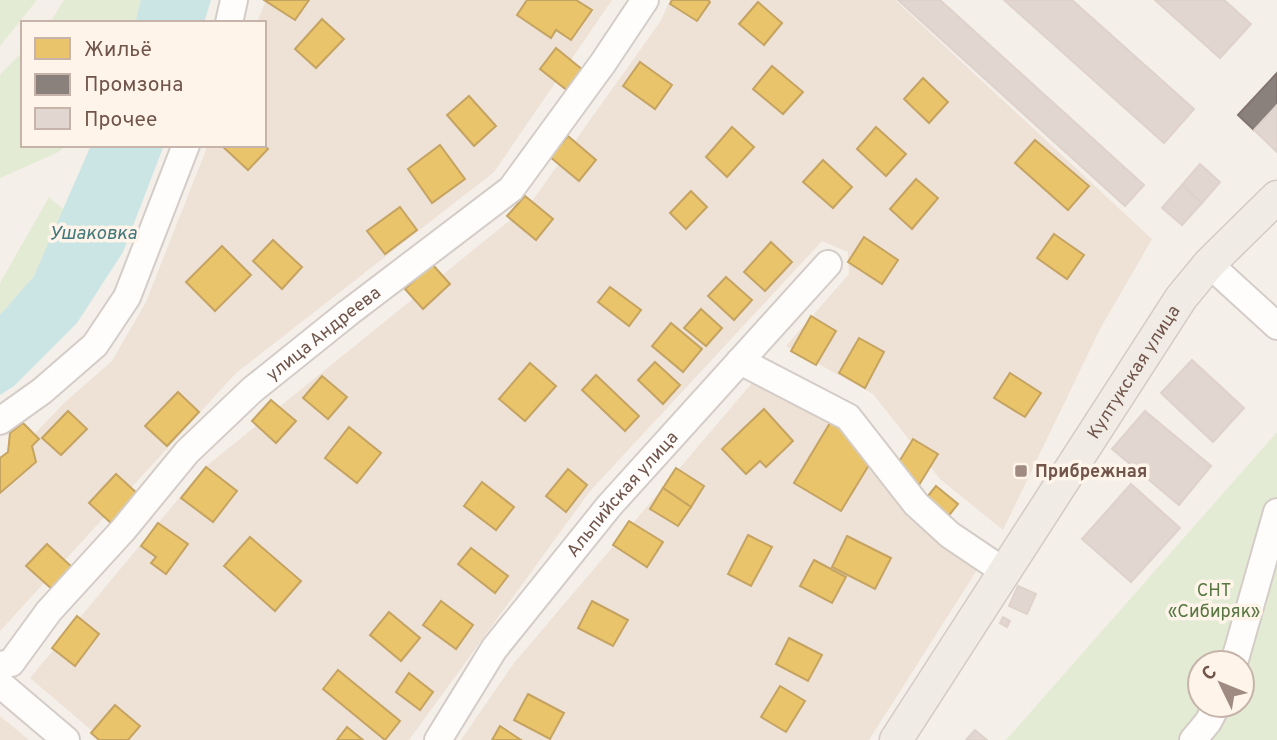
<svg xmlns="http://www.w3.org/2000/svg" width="1277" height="740" font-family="Overpass,sans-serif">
<rect width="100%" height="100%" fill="#f5efe9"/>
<!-- residential -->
<g fill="#eee1d6">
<polygon points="266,0 612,0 494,172 236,373 0,631 0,468 5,465 64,403 112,361 146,302 208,145 264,145 264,23 257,23"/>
<polygon points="670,0 895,0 1152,239 1100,329 1003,530 940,479 873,394 786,346 849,274 848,252 822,241 590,491 409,740 103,740 30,678 204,468 530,204 660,22"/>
<polygon points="752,383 838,427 906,513 977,570 869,740 461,740 514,663"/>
<polygon points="0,716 29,740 0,740"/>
</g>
<!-- green -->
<g fill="#e3ebd4" fill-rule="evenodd">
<polygon points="0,0 37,0 0,46"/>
<polygon points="64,0 141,0 135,23 50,23"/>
<polygon points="23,51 23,145 66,145 59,152 0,178 0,75"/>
<polygon points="49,197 64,210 34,276 0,315 0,283"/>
<path d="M1277,432V740H1006ZM1200,663H1242V705H1200Z"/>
</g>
<!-- water -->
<g fill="#cbe5e5">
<polygon points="141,0 211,0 204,23 135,23"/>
<polygon points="91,145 164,145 123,252 77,323 14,386 0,395 0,315 34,276"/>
</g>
<!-- homes -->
<g fill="#e9c46a" stroke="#c5a361" stroke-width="2">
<polygon points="264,0 309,0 295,20"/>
<polygon points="527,0 576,0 592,10 571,40 556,30 551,38 517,15"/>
<polygon points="672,0 708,0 710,2 697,21 670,4"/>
<polygon points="758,2 782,23 764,45 739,24"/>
<polygon points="322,19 344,39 316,68 295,49"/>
<polygon points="556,48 584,71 568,91 540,69"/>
<polygon points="640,62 672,85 655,109 623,86"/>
<polygon points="772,66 803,92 783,114 753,89"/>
<polygon points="923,78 948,102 929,123 904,99"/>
<polygon points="469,96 496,126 474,146 447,115"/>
<polygon points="732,127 754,147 727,177 706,157"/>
<polygon points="876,127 906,154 886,176 857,149"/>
<polygon points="568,136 596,160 579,181 550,157"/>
<polygon points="1035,140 1089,186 1068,210 1015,163"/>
<polygon points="221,145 264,145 268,149 248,170"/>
<polygon points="440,145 465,179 432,203 408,169"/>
<polygon points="823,160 852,187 833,208 803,182"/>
<polygon points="916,179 938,198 912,229 890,209"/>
<polygon points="691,191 707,207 686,229 670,213"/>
<polygon points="525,196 553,219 536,240 507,216"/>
<polygon points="400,207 417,230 385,254 367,231"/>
<polygon points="1054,234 1084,255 1067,279 1037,258"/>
<polygon points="864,237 898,260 882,284 848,262"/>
<polygon points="273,240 302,267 282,289 253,261"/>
<polygon points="771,242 792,262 765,291 744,272"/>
<polygon points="222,246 251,275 215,311 186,282"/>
<polygon points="432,264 450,284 423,309 405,289"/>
<polygon points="726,277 752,300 734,320 708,296"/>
<polygon points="610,287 641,310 629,326 598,302"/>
<polygon points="701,309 722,328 706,346 684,328"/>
<polygon points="811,316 836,331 816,365 791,351"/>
<polygon points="671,323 702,349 683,372 652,346"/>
<polygon points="859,338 884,352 865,388 839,373"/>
<polygon points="655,362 680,385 663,404 638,380"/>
<polygon points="530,363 556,386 525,421 499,399"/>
<polygon points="1010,373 1041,393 1025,417 994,398"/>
<polygon points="596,375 639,416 625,431 582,390"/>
<polygon points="322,376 347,397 328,419 303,398"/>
<polygon points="178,392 199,412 167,446 145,426"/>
<polygon points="271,400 296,421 276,443 252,421"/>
<polygon points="764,409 793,441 766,467 760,461 746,474 722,449"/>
<polygon points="68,411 87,429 61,455 42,438"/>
<polygon points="833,418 872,460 841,511 794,483"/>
<polygon points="23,423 39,439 32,446 36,462 0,493 0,458 8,452 10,433"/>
<polygon points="349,427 381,453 357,483 325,458"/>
<polygon points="913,439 938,454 919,485 894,470"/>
<polygon points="206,467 237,491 213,522 181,498"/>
<polygon points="676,468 704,486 691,507 663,488"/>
<polygon points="568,469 587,485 566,512 546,496"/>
<polygon points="116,474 138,494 111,523 89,503"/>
<polygon points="482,482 514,507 496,530 464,506"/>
<polygon points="936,486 958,504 946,519 923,502"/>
<polygon points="663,488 691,507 678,526 650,509"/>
<polygon points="629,521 663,542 647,567 613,545"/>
<polygon points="158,523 188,544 166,574 151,563 156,557 141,546"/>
<polygon points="748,535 772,547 751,586 728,574"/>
<polygon points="847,536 891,558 875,589 832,567"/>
<polygon points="250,537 301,581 275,611 224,566"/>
<polygon points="47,544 73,568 53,590 26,566"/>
<polygon points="471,548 508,576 495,593 458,564"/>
<polygon points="814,560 846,577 832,603 800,586"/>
<polygon points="441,601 473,625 456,649 423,625"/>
<polygon points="592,601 628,620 613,646 578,628"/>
<polygon points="389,612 420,638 401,661 370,635"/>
<polygon points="77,616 99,634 75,666 52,648"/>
<polygon points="789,638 822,655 808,681 776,664"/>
<polygon points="338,670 400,721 385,740 323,689"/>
<polygon points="409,673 433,692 420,710 396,692"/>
<polygon points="780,686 805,701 786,732 761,717"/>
<polygon points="528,694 564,713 550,739 514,720"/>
<polygon points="115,705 140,726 128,740 99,740 91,733"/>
<polygon points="500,726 521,740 492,740"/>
<polygon points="347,727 363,740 337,740"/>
</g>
<!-- industry -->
<polygon fill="#8a817c" stroke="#82746d" stroke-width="2" points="1277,73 1277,105 1254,130 1238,115"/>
<!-- building -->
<g fill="#e1d7d0" stroke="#ded2cb" stroke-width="2">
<polygon points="898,0 940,0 1144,185 1125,206"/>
<polygon points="1004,0 1072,0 1194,109 1164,143"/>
<polygon points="1155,0 1224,0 1251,24 1220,58"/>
<polygon points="1277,105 1277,152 1254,130"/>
<polygon points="1200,164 1220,182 1202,203 1182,185"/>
<polygon points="1182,185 1202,203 1182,225 1162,208"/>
<polygon points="1192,360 1244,408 1213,442 1161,393"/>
<polygon points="1145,411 1211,466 1179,505 1112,449"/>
<polygon points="1131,484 1180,528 1131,582 1082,539"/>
<polygon points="1018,586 1036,594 1027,614 1009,606"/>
<polygon points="1003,617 1010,621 1007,627 1000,623"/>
<polygon points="975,730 987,740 966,740"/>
</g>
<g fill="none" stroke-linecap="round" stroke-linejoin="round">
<defs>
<g id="minor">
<polyline points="229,23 234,0"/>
<polyline points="1209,264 1277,326"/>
<polyline points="740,361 848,417 916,504 950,535 1005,572"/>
<polyline points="0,421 42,391 95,345 127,297 186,145"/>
<polyline points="1234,663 1277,512"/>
<path id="s1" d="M0,665L11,663L49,611L123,530L187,452L252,390L348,313L511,189L603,63L645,0"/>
<polyline points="0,684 66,740"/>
<path id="s2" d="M438,740L494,649L609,506L828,264"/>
<polyline points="1193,740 1208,722 1217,705"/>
</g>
<g id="major">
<path id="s3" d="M896,740L1181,298L1209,264L1277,197"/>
</g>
</defs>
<!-- minor casing -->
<use href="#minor" stroke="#d4ccc7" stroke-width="30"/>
<!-- major casing -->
<use href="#major" stroke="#d4cac5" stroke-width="35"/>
<!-- minor -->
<use href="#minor" stroke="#fefdfc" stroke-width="26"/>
<!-- major -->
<use href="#major" stroke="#f1ebe5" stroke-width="32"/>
</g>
<!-- markers -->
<rect fill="#9f8b82" stroke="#fef4e9" stroke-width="2.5" x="1014" y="464" width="14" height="14" rx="3.5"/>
<g text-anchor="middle" stroke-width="7" stroke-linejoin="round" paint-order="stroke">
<!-- street labels -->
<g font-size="18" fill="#71554b" stroke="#fef4e9">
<text dy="6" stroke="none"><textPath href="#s1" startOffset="467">улица Андреева</textPath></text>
<text dy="6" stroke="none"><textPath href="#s3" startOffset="438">Култукская улица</textPath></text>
<text dy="6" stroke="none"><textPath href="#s2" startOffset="308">Альпийская улица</textPath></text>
</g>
<!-- poi labels -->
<g font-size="18" font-weight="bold" fill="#71554b" stroke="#fef4e9" text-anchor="start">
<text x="1035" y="477">Прибрежная</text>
</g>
<!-- park labels -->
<g font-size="18" fill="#577743" stroke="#fef4e9">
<text x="1214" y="596">СНТ<tspan x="1214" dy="21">«Сибиряк»</tspan></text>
</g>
<!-- water labels -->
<g font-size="19" font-style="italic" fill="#43787c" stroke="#fef4e9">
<text x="93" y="239">Ушаковка</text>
</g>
</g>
<!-- legend -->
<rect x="21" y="21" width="245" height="126" fill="#fef4e9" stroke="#c6b4aa" stroke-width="2"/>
<rect x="35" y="38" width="35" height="21" fill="#e9c46a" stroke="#c6b4aa" stroke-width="2"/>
<text x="84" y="56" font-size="21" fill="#71554b">Жильё</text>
<rect x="35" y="74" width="35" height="21" fill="#8a817c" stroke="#c6b4aa" stroke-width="2"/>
<text x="84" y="91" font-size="21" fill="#71554b">Промзона</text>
<rect x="35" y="108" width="35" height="21" fill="#e1d7d0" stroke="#c6b4aa" stroke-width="2"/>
<text x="84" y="126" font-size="21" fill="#71554b">Прочее</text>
<!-- north arrow -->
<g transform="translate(1221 684) rotate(313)"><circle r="33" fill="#fef4e9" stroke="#c6b4aa" stroke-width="2"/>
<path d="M0-5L12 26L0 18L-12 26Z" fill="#9f8b82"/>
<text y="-10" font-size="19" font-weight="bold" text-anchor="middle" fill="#71554b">С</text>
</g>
</svg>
